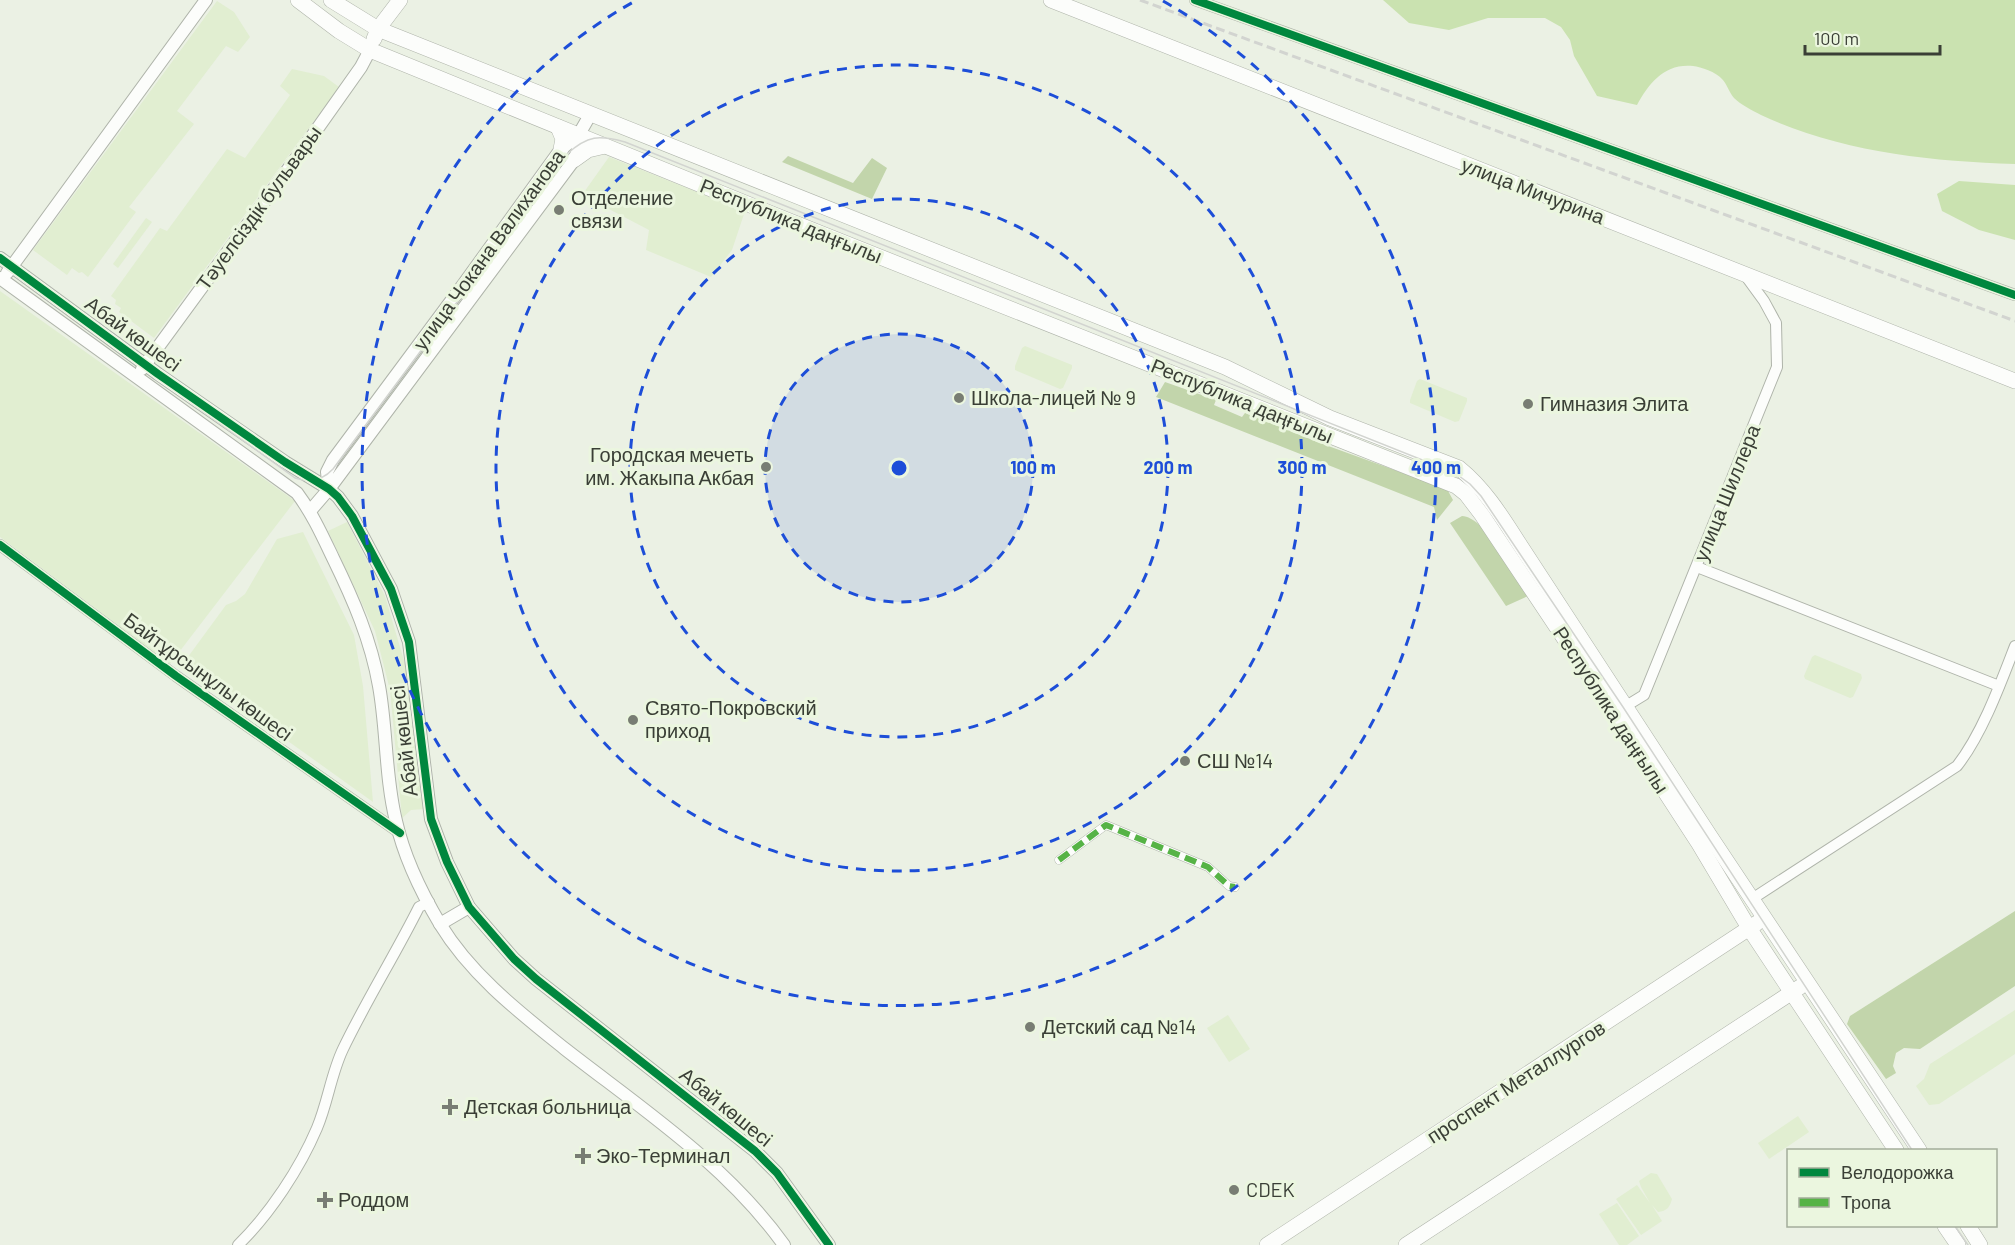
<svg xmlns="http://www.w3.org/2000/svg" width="2015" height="1245" font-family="Barlow,sans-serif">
<rect width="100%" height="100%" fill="#ebf1e4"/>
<!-- green -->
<g fill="#e1eed1">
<polygon points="217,1 234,12 250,37 238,52 226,46 177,111 194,124 129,207 136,212 88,277 82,272 79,273 72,268 67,275 33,250"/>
<polygon points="292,69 324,76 339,87 154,338 119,312 121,308 115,304 116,300 111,296 160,228 167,231 227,149 245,158 290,95 280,86"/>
<polygon points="609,157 745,211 732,250 711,277 646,250 649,230 582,195"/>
<polygon points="146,218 152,222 118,268 113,264"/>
<polygon points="0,291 295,501 170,664 0,537"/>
<polygon points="1025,346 1072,365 1072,368 1063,388 1060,389 1015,370 1015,366 1022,348"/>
<polygon points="1420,379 1467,398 1467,401 1459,421 1455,422 1410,403 1410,400 1417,381"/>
<polygon points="347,522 385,596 407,671 425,809 411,810 402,818 390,690 375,631 328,531"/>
<polygon points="303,532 354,635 363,686 373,802 182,665 226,605 236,601 245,594 277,539"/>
<polygon points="1815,655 1861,674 1862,678 1853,697 1850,698 1805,679 1804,676 1812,657"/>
<polygon points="2015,1010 2015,1054 1939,1104 1929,1105 1916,1086 1924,1079 1930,1064"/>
<polygon points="1228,1015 1250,1049 1229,1062 1207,1028"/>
<polygon points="1798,1116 1809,1132 1769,1159 1758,1143"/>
<path d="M1651,1173L1657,1174L1672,1199C1670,1207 1667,1211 1658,1212L1652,1205L1662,1221L1641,1235L1616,1199L1637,1185L1650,1203L1641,1187L1639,1181Z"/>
<polygon points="1617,1203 1639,1236 1627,1245 1619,1245 1599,1214"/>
</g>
<!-- forest -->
<g fill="#c2d5ab">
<polygon points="788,156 853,183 872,158 887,168 872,199 782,162"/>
<polygon points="1165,382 1216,400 1214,405 1242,417 1245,413 1320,443 1447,489 1453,500 1437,520 1434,507 1156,397"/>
<path d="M1462,516C1486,517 1516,577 1528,596L1506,606L1450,523Z"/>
<polygon points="2015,911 2015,986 1920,1049 1904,1048 1896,1053 1893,1066 1896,1073 1886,1079 1847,1024 1850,1016"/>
</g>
<!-- water -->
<g fill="#cae2b0">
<path d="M1383,0H2015V164C1928,161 1841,152 1761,115C1753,111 1740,104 1734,98C1729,92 1727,84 1722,79C1716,72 1701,67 1693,66C1665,63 1649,83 1637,105L1597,96L1574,56L1570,40L1561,27L1545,18H1488L1449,30L1409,23Z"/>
<polygon points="1959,181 2015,185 2015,240 1979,230 1942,211 1937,194"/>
</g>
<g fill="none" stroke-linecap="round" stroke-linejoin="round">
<defs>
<polyline id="pedestrian" points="1059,860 1106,825 1208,867 1229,886 1235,887"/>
<g id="minor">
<polyline points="1195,0 2015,295"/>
<polyline points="0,545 176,676 400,833"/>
<polyline points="1697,567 1999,686"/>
<polyline points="1626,706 1644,695 1777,367 1776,323 1764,301 1745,275"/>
<path d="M1752,899L1957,766C1982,734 2000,685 2015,646"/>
<path d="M238,1245C270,1214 300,1168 317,1128C328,1102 331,1074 343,1049C366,1001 395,955 419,907L429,902"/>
</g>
<g id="tertiary">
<polyline points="0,258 158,374 285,462 329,489 338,497 352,516 391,589 409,642 431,819 447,862 469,907 514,959 536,979 755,1151 777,1173 829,1245"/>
<polyline points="7,273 206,0"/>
<path d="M0,278L297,493C312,513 322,535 333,558C353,599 371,640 379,686C387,730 385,777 396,821C404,857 421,892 440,924C471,975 519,1012 565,1049C642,1109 727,1165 784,1245"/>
<polyline points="142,369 303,149 361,67 370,50"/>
<polyline points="329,489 327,472 333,460 463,285 561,149 578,136 590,115"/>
<polyline points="310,511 329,489 574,160 578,150 578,136"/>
<polyline points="440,924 469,907"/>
</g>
<g id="secondary">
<polyline points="298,0 339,31 370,50 782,218 1456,486 1466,494 1482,515 1612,710 1699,844 1749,928 1896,1150"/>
<path d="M331,0L378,29L1225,367L1330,418L1459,468C1485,489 1502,517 1520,545L1710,836L1919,1150"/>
<polyline points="1051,0 2015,381"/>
<polyline points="374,39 378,29 400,0"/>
<polyline points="558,127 563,139 561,149"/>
<polyline points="574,160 588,150 605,146"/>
<polyline points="1945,1226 1958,1245"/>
<polyline points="1968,1226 1980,1245"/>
<polyline points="1267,1245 1757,923"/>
<polyline points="1406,1245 1800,987"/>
</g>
</defs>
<!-- pedestrian casing -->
<use href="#pedestrian" stroke="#afb4aa" stroke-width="9"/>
<!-- minor casing -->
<use href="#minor" stroke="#afb4aa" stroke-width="12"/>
<!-- tertiary casing -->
<use href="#tertiary" stroke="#afb4aa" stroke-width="14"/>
<!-- secondary casing -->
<use href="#secondary" stroke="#afb4aa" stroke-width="16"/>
<!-- pedestrian -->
<use href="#pedestrian" stroke="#fcfdfb" stroke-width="8"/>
<!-- minor -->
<use href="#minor" stroke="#fcfdfb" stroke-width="10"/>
<!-- tertiary -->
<use href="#tertiary" stroke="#fcfdfb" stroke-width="12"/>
<!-- secondary -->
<use href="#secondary" stroke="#fcfdfb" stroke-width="15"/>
<!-- tram -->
<g stroke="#d2d4d0" stroke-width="1.5">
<path d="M0,264L295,478C310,483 322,481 333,469L567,154C588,135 599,135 625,142L1455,473L1470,484L1481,496L1623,707L1912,1150"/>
<polyline points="1955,1226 1968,1245"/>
</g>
<!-- rail -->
<polyline stroke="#d2d4d0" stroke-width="3" stroke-dasharray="9 4.5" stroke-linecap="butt" points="1140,0 2015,321"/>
<!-- quiet -->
<polyline stroke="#56b346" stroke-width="6" stroke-dasharray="12 6" stroke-linecap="butt" points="1059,860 1106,825 1208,867 1229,886 1235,887"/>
<defs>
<g id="cycleway">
<polyline points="1195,0 2015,295"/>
<polyline points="0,258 158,374 285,462 329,489 338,497 352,516 391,589 409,642 431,819 447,862 469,907 514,959 536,979 755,1151 777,1173 829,1245"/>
<polyline points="0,545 176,676 400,833"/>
</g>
</defs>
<!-- cycleway casing -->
<use href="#cycleway" stroke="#ebf6df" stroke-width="11"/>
<!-- cycleway -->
<use href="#cycleway" stroke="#00873e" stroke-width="8"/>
</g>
<!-- distance rings -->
<circle cx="899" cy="468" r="134" fill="#1d4ed8" fill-opacity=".12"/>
<g fill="none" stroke="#1d4ed8" stroke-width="3" stroke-dasharray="10 8">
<circle cx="899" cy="468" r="134"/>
<circle cx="899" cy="468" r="269"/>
<circle cx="899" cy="468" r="403"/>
<path d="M1163 1A537 537 0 1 1 635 1"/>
</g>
<!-- markers -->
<g fill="#787d73" stroke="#ebf6df" stroke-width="2">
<circle cx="559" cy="210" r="6"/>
<circle cx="959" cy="398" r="6"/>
<circle cx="1528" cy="404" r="6"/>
<circle cx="766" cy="467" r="6"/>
<circle cx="633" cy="720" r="6"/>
<circle cx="1185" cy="761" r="6"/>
<circle cx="1030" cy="1027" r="6"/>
<path d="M447 1098h6v6h6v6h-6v6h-6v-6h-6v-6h6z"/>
<path d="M580 1147h6v6h6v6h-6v6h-6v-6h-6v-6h6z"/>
<circle cx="1234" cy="1190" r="6"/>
<path d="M322 1191h6v6h6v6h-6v6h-6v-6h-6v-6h6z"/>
</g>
<g text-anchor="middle" stroke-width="6" stroke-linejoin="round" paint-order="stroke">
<!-- street labels -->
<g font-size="20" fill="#3a3f36" stroke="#ebf6df">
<text transform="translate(1533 191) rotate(21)" y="7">улица Мичурина</text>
<text transform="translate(259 208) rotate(-54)" y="7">Тәуелсіздік бульвары</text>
<text transform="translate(791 221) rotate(22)" y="7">Республика даңғылы</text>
<text transform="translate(489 250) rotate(-54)" y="7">улица Чокана Валиханова</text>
<text transform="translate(133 334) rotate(36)" y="7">Абай көшесі</text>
<text transform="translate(1242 401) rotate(22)" y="7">Республика даңғылы</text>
<text transform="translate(1727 493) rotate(-68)" y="7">улица Шиллера</text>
<text transform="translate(208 677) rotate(36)" y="7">Байтұрсынұлы көшесі</text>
<text transform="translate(1611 710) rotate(57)" y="7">Республика даңғылы</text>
<text transform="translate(404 741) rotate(-97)" y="7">Абай көшесі</text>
<text transform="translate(1516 1082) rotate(-33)" y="7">проспект Металлургов</text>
<text transform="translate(726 1107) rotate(39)" y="7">Абай көшесі</text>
</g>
<!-- poi labels -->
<g font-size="20" fill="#3a3f36" stroke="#ebf6df" text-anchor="start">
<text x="571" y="205">Отделение<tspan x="571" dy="23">связи</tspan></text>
<text x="971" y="405">Школа-лицей № 9</text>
<text x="1540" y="411">Гимназия Элита</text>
<text x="754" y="462" text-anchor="end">Городская мечеть<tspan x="754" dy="23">им. Жакыпа Акбая</tspan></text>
<text x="645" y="715">Свято-Покровский<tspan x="645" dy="23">приход</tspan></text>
<text x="1197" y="768">СШ №14</text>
<text x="1042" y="1034">Детский сад №14</text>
<text x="464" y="1114">Детская больница</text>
<text x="596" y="1163">Эко-Терминал</text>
<text x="1246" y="1197">CDEK</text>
<text x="338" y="1207">Роддом</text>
</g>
</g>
<circle cx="899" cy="468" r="9" fill="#1d4ed8" stroke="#ebf6df" stroke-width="3"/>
<g font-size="18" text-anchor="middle" font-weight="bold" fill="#1d4ed8" stroke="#ebf6df" stroke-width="6" stroke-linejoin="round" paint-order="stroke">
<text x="1033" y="474">100 m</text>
<text x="1168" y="474">200 m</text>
<text x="1302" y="474">300 m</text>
<text x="1436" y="474">400 m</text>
</g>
<!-- legend -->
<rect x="1787" y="1149" width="210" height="78" fill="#ebf6df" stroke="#a4ad9b" stroke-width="1.5"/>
<rect x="1799" y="1168" width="30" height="9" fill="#00873e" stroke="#a4ad9b" stroke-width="1.5"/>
<text x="1841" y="1179" font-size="18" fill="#3a3f36">Велодорожка</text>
<rect x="1799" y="1198" width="30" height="9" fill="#56b346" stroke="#a4ad9b" stroke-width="1.5"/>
<text x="1841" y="1209" font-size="18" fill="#3a3f36">Тропа</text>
<!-- scale -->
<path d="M1805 45v9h135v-9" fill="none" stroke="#3a3f36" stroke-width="3"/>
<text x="1814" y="45" font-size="18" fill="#3a3f36" stroke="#ebf6df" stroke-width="4.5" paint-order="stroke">100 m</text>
</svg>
